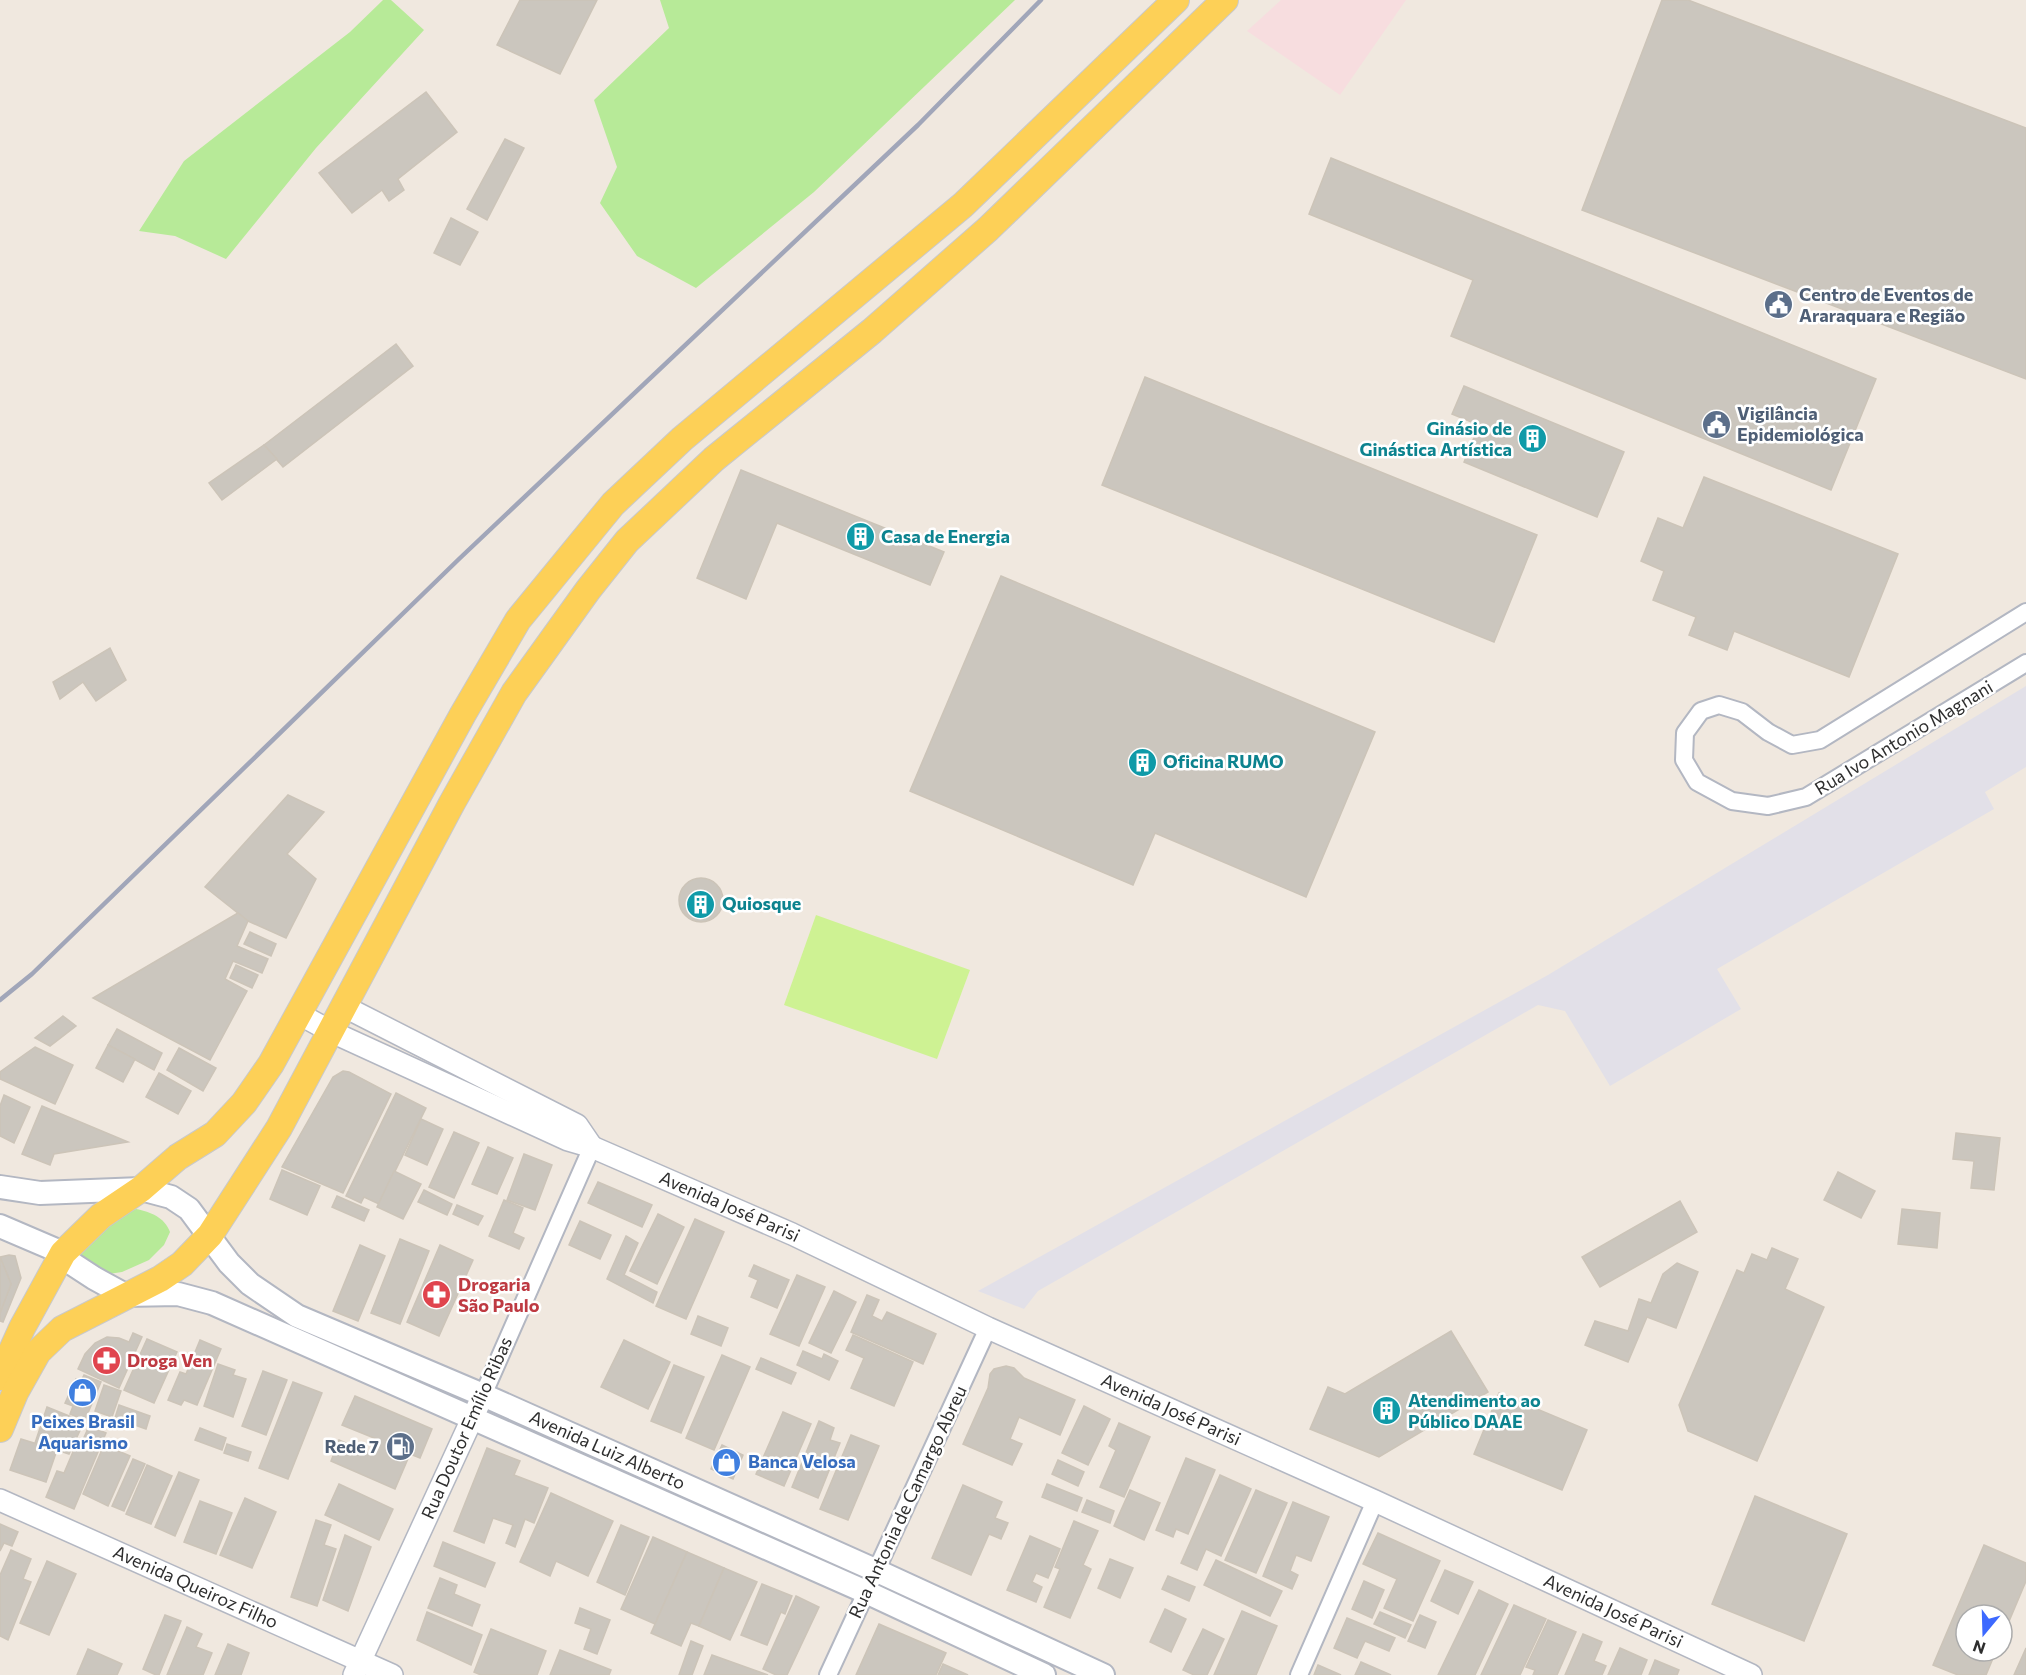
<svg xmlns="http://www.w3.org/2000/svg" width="2026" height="1675" font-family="Commissioner,sans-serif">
<rect width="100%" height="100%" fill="#f0e8df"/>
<!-- industrial -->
<polygon fill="#e2e0e8" points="2026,686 2026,767 1985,792 1994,809 1717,969 1741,1009 1610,1086 1565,1011 1538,1005 1038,1291 1024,1309 978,1291 1548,975"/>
<!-- medical -->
<polygon fill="#f7dddf" points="1281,0 1406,0 1340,95 1247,31"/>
<!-- green -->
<g fill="#b7ea98">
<polygon points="383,0 391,0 424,30 316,148 226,259 175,236 139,231 184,161 350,32"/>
<polygon points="660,0 1015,0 814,192 696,288 637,256 600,203 617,167 594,100 669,28"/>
<path d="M136,1209C151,1212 164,1217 170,1232L164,1245L149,1260L122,1272L102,1275L85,1269L76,1249L127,1213Z"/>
</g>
<!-- pitch -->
<polygon fill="#cef293" points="816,915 970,970 937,1059 784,1005"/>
<!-- building -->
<g fill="#cbc6be" stroke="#ccc4b8" stroke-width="1.5">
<polygon points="520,0 597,0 560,74 497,45"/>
<polygon points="1662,0 1688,0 2026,128 2026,379 1582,210"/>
<polygon points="426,92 457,132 398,179 404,190 389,201 382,190 352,213 319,173"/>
<polygon points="505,139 524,148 487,220 467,209"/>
<polygon points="1331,158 1876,379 1831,490 1451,336 1473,280 1309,214"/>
<polygon points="451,218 478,232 460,265 434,253"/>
<polygon points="396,344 413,366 283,467 264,445"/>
<polygon points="1145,377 1537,535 1494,642 1102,485"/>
<polygon points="1464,386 1624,452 1597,517 1464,462 1479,425 1452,414"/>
<polygon points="264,445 277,459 222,500 209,483"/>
<polygon points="741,470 944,552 930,585 777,523 746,599 697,578"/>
<polygon points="1704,477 1898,554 1849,677 1734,631 1727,650 1689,635 1696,617 1653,600 1664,571 1641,561 1658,518 1683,528"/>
<polygon points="1001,576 1375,732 1306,897 1155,833 1133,885 910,791"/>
<polygon points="110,648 126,680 96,701 83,682 60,699 53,682"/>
<polygon points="288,795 324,812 287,854 316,879 286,938 248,921 205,887"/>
<circle cx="701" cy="900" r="22"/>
<polygon points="238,913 248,921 237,946 268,959 262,973 233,961 225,979 247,991 210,1060 93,998"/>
<polygon points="250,932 276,944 271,956 244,944"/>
<polygon points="236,965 258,975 252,988 230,978"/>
<polygon points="63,1016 76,1026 50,1046 35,1038"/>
<polygon points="117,1029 162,1053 154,1070 108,1045"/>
<polygon points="108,1045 135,1059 123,1082 96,1068"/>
<polygon points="35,1047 73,1065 55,1104 0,1079 0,1072"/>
<polygon points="179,1048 216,1068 203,1091 167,1070"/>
<polygon points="343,1071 349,1072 391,1094 343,1193 282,1167 333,1077"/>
<polygon points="159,1073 191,1091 178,1114 146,1097"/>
<polygon points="396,1093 426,1108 379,1204 364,1197 361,1203 346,1196"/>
<polygon points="4,1095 30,1107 14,1143 0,1136 0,1106"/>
<polygon points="42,1106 128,1142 54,1154 50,1165 22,1154"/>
<polygon points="421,1119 443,1129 427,1165 405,1155"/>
<polygon points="454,1132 479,1143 454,1198 429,1187"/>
<polygon points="1956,1133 2000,1138 1994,1190 1971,1188 1974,1161 1953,1159"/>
<polygon points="488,1147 513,1158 497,1194 472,1184"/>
<polygon points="524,1154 552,1165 535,1210 507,1200"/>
<polygon points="282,1170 320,1186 307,1215 270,1199"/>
<polygon points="394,1171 421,1184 403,1219 377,1207"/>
<polygon points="1838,1172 1875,1191 1861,1218 1824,1200"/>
<polygon points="598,1182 652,1205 642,1227 588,1203"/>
<polygon points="424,1190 452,1204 447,1215 418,1202"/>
<polygon points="337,1196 369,1210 364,1221 332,1207"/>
<polygon points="504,1200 523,1208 513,1233 524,1238 519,1249 489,1236"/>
<polygon points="1680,1201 1697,1232 1600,1287 1582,1257"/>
<polygon points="457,1205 483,1216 478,1225 453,1214"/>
<polygon points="1902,1209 1940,1213 1937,1248 1898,1244"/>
<polygon points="658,1214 684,1227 657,1284 630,1271"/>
<polygon points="695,1219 724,1232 686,1319 656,1306"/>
<polygon points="580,1221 611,1235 600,1259 569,1245"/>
<polygon points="626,1236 638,1243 624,1275 657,1292 653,1303 607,1279"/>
<polygon points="400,1239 429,1251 400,1324 371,1313"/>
<polygon points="360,1245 385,1256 358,1321 333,1311"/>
<polygon points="440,1245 473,1260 439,1336 407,1322"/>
<polygon points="1772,1248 1798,1259 1785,1289 1824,1307 1757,1461 1688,1431 1679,1405 1737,1270 1744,1273 1752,1254 1767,1260"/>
<polygon points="9,1255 15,1256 21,1278 3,1322 0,1321 0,1313 11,1284 0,1257"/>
<polygon points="0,1257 11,1284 0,1313"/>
<polygon points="1677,1263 1698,1272 1676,1328 1647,1317 1628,1362 1585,1345 1595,1321 1628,1331 1639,1299 1651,1303 1663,1274"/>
<polygon points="754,1265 789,1280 777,1308 751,1297 758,1280 749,1276"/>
<polygon points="797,1275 825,1287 799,1346 770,1334"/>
<polygon points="834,1291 856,1302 831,1353 809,1343"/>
<polygon points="867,1295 879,1300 872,1316 882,1321 887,1312 936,1334 923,1364 851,1332"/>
<polygon points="698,1316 728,1328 721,1346 691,1334"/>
<polygon points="1451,1331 1488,1392 1379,1457 1310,1429 1328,1387 1345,1394"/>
<polygon points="133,1333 142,1337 119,1388 78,1369 85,1354 95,1343 107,1337 119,1338 129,1342"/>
<polygon points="853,1335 913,1362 894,1406 851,1388 864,1358 846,1350"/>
<polygon points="147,1339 177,1352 154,1403 124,1390"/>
<polygon points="200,1340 221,1349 197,1405 184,1400 181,1405 168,1400 180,1372 186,1374"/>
<polygon points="624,1340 670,1362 648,1409 601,1387"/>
<polygon points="803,1351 822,1359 824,1354 838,1361 829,1380 797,1365"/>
<polygon points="722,1355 750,1367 714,1450 686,1438"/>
<polygon points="761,1358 796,1373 791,1384 756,1369"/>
<polygon points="218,1364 235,1370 233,1375 246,1379 233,1417 204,1406"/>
<polygon points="674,1365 704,1377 681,1433 651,1421"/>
<polygon points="1006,1366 1014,1368 1024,1378 1075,1400 1060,1435 1019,1417 1010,1439 1022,1444 1012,1465 963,1444 988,1388 990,1374 994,1369"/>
<polygon points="263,1371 287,1380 266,1435 242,1426"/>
<polygon points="84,1375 101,1382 85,1420 70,1414 73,1406 65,1403 76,1379 81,1381"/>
<polygon points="293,1382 322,1393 288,1479 259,1468"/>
<polygon points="104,1385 121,1391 112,1417 95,1411"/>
<polygon points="1499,1393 1587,1430 1562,1490 1474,1454"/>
<polygon points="355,1396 432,1429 420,1458 410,1454 395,1489 331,1461 339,1440 373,1455 379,1440 342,1425"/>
<polygon points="119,1405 150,1416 146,1429 115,1418"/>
<polygon points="1084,1406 1110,1419 1088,1465 1062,1453"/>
<polygon points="47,1407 84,1422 69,1454 35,1443"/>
<polygon points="783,1412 811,1424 784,1486 756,1474"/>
<polygon points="819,1421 834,1428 830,1440 840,1443 818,1498 792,1487"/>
<polygon points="1119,1423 1150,1437 1124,1497 1100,1487 1116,1450 1109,1446"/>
<polygon points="89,1426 106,1433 74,1509 46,1497 57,1471 64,1473 78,1440 82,1442"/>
<polygon points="200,1428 226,1438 222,1450 195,1440"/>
<polygon points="851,1435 879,1446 848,1520 820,1509"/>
<polygon points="21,1439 57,1450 46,1482 10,1470"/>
<polygon points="227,1444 251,1452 248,1461 224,1453"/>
<polygon points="104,1445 130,1456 108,1506 83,1494"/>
<polygon points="722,1445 743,1455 733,1479 711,1469"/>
<polygon points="487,1448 520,1461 514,1475 548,1488 534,1523 525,1519 515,1547 506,1543 513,1525 493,1518 484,1543 454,1531"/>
<polygon points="1186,1458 1215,1470 1188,1534 1176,1529 1173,1537 1156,1530"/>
<polygon points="133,1459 145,1464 124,1511 112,1506"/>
<polygon points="1058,1460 1084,1472 1078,1486 1052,1474"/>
<polygon points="147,1465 172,1476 151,1524 126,1514"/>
<polygon points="179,1472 199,1480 175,1536 155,1527"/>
<polygon points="1220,1475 1251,1489 1221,1556 1206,1549 1197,1570 1181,1563"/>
<polygon points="339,1484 393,1509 379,1540 325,1515"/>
<polygon points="1047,1484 1082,1498 1077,1511 1042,1497"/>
<polygon points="963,1485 1002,1502 995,1518 1008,1523 1001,1539 989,1534 971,1575 932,1558"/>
<polygon points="1130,1490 1160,1503 1144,1540 1114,1526"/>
<polygon points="1256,1490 1287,1503 1256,1573 1225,1560"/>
<polygon points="551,1493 613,1521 588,1576 556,1561 550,1576 520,1562"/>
<polygon points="1755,1496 1847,1534 1804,1641 1712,1604"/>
<polygon points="245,1498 276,1512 252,1568 220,1555"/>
<polygon points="1087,1500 1114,1511 1110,1523 1082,1512"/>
<polygon points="200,1501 232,1513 216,1554 184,1542"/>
<polygon points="1293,1502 1329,1517 1311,1561 1296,1555 1290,1571 1298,1575 1292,1589 1263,1576"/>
<polygon points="316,1520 331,1525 324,1545 336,1549 317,1606 291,1597"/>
<polygon points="1074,1521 1098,1531 1083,1565 1091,1569 1070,1618 1044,1607 1060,1569 1055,1567"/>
<polygon points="0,1524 18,1532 12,1546 4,1543 0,1551"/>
<polygon points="621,1525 649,1537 625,1595 597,1582"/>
<polygon points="1378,1533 1440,1561 1413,1621 1384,1608 1397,1579 1363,1564"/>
<polygon points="345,1535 371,1547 348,1611 323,1600"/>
<polygon points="1030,1536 1060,1549 1048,1578 1036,1573 1032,1582 1042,1587 1036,1602 1007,1590"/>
<polygon points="653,1537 687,1552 655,1624 621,1609"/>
<polygon points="443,1542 495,1563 485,1587 434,1566"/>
<polygon points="1984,1545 2026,1563 2026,1581 2002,1638 2002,1615 1966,1615 1966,1651 1996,1651 1986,1675 1958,1675 1933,1665"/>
<polygon points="11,1550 31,1559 23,1579 31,1582 8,1640 0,1636 0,1575"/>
<polygon points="687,1552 724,1568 699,1626 691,1623 681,1646 651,1633"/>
<polygon points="1110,1559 1133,1568 1120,1598 1098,1588"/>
<polygon points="1216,1560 1282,1591 1270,1616 1204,1585"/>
<polygon points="47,1561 76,1574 49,1635 20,1623"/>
<polygon points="724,1568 757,1582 730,1640 699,1626"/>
<polygon points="1445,1570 1473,1582 1458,1614 1431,1601"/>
<polygon points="1168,1576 1195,1587 1189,1601 1162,1589"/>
<polygon points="440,1578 457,1585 454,1594 480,1605 472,1626 428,1608"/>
<polygon points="1364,1581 1384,1590 1372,1618 1352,1609"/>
<polygon points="762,1584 792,1596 785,1614 781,1612 767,1645 741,1635"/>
<polygon points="1479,1590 1508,1604 1475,1675 1438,1675"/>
<polygon points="796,1596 819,1607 787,1675 776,1675 763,1669"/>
<polygon points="1514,1605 1546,1619 1520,1675 1481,1675"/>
<polygon points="580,1608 610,1620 597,1654 584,1649 591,1629 575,1623"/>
<polygon points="1165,1609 1186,1619 1171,1652 1150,1642"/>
<polygon points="1242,1611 1277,1626 1256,1675 1214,1675"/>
<polygon points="427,1612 482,1635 471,1665 417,1640"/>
<polygon points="1380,1612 1411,1625 1405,1638 1374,1624"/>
<polygon points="165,1615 181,1621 159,1675 156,1675 143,1669"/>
<polygon points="1420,1615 1436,1622 1425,1648 1408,1641"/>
<polygon points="1347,1618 1395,1638 1389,1651 1365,1641 1357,1658 1334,1648"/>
<polygon points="1548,1620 1576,1632 1557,1675 1533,1675 1535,1670 1526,1667"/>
<polygon points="879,1624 946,1653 936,1675 856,1675"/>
<polygon points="187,1627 202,1634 196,1647 212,1653 203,1675 167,1675"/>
<polygon points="491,1629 546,1651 537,1675 481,1675 474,1672"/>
<polygon points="1203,1629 1224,1639 1207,1675 1194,1675 1183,1670"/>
<polygon points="1583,1634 1602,1642 1594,1661 1606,1666 1602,1675 1565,1675"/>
<polygon points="691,1641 703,1646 692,1675 679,1675"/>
<polygon points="228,1644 249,1653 241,1675 215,1675"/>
<polygon points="1620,1648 1647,1660 1641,1675 1608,1675"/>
<polygon points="2026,1648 2026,1675 2014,1675"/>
<polygon points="88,1649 122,1664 117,1675 77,1675"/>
<polygon points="560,1650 611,1670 609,1675 550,1675"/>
<polygon points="712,1655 768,1675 704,1675"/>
<polygon points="1655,1660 1679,1670 1677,1675 1649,1675"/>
<polygon points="1361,1662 1391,1675 1355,1675"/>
<polygon points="943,1664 968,1675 938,1675"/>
<polygon points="1318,1665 1341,1675 1314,1675"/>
</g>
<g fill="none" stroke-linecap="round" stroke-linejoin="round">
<defs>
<g id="minor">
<polyline points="2026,612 1820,740 1792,745 1768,732 1742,712 1719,705 1701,711 1685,733 1684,760 1697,782 1732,801 1768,806 1806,797 2026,663"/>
<polyline points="483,1395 592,1147"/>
<polyline points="828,1675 988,1328"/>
<polyline points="1299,1675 1375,1501"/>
</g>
<g id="tertiary">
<polyline points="345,1007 577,1125 592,1147"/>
<path id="s1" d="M299,1014L332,1032L568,1140L592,1147L792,1234L988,1328L1375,1501L1751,1675"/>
<path id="s2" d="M0,1500L392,1675"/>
<polyline points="354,1675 483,1395"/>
</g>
<g id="secondary">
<path id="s3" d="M0,1187L40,1193L141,1189L171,1197L189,1209L229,1263L250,1284L297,1316L483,1395L875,1570L1103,1675"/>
<polyline points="0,1226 63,1253 71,1263 94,1278 125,1295 178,1294 212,1303 866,1592 1044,1675"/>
</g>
<g id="primary">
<polyline points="0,1377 22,1328 63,1253 101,1216 141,1189 178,1157 215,1134 244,1103 271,1064 463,714 518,620 613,504 682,439 963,205 1176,0"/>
<polyline points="0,1429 15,1393 38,1352 62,1329 160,1279 182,1264 210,1235 279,1128 452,803 514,693 588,590 627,541 714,459 872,331 988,229 1225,0"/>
</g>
</defs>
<!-- minor casing -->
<use href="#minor" stroke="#b3b7c2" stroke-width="20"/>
<!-- tertiary casing -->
<use href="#tertiary" stroke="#b3b7c2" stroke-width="24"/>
<!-- secondary casing -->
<use href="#secondary" stroke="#b3b7c2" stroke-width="26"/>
<!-- primary casing -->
<use href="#primary" stroke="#c9c9c9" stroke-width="28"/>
<!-- minor -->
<use href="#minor" stroke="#fff" stroke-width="16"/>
<!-- tertiary -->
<use href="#tertiary" stroke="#fff" stroke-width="21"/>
<!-- secondary -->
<use href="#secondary" stroke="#fff" stroke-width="22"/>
<!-- primary -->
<use href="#primary" stroke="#fdd057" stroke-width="26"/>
<!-- rail -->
<polyline stroke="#a1a6b9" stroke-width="4.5" points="0,1000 32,974 459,559 918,125 1041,0"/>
</g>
<!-- icons -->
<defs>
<symbol id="civic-disc" viewBox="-11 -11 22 22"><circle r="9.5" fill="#5c6f8a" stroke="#fff"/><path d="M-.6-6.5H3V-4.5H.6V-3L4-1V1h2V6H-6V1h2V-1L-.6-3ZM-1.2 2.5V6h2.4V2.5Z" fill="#fff"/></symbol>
<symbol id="building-disc" viewBox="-11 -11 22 22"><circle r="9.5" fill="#0f9aa8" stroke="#fff"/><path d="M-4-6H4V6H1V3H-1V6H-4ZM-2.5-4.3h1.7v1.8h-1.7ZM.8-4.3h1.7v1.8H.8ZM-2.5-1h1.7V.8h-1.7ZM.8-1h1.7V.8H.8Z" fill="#fff"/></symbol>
<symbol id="pharmacy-disc" viewBox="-11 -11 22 22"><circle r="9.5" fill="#e0444e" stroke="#fff"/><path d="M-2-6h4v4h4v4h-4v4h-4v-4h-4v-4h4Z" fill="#fff"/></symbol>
<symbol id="shop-disc" viewBox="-11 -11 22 22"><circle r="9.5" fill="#3f7fe0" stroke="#fff"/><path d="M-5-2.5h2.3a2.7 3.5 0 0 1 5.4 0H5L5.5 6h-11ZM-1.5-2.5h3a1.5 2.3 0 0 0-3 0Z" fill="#fff"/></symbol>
<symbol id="fuel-disc" viewBox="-11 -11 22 22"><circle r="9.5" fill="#5c6f8a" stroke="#fff"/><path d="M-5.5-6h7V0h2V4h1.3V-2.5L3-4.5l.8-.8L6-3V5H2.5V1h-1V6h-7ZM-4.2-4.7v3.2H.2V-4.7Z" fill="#fff"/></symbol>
</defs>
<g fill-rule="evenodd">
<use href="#civic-disc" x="1762" y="288" width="33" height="33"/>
<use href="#civic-disc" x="1700" y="408" width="33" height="33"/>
<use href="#building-disc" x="1516" y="422" width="33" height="33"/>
<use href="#building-disc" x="844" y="520" width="33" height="33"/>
<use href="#building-disc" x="1126" y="746" width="33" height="33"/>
<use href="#building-disc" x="684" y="888" width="33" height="33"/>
<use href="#pharmacy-disc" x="420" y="1278" width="33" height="33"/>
<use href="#pharmacy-disc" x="90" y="1344" width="33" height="33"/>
<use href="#shop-disc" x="66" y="1376" width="33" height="33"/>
<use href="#building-disc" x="1370" y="1394" width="33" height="33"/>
<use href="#fuel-disc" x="384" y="1430" width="33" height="33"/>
<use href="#shop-disc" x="710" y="1446" width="33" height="33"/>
</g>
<g text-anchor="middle" stroke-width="5" stroke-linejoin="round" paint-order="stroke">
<!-- service labels -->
<g font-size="18" font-weight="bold" fill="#4e5e75" stroke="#fff" text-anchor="start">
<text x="1799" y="301">Centro de Eventos de<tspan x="1799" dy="21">Araraquara e Região</tspan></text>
<text x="1737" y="420">Vigilância<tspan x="1737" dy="21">Epidemiológica</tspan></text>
<text x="379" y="1453" text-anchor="end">Rede 7</text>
</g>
<!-- culture labels -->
<g font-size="18" font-weight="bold" fill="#0d838f" stroke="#fff" text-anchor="start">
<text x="1512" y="435" text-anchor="end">Ginásio de<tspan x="1512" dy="21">Ginástica Artística</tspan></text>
<text x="881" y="543">Casa de Energia</text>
<text x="1163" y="768">Oficina RUMO</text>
<text x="722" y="910">Quiosque</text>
<text x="1408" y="1407">Atendimento ao<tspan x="1408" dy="21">Público DAAE</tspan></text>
</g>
<!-- street labels -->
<g font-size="18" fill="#2e2e2e" stroke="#fff">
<text transform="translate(1904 738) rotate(-31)" y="6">Rua Ivo Antonio Magnani</text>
<text dy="6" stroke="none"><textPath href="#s1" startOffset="472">Avenida José Parisi</textPath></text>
<text dy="6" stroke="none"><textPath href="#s1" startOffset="958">Avenida José Parisi</textPath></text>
<text transform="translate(467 1428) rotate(-66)" y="6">Rua Doutor Emílio Ribas</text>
<text dy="6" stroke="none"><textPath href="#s3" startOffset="686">Avenida Luiz Alberto</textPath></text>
<text transform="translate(908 1502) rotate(-65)" y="6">Rua Antonia de Camargo Abreu</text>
<text dy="6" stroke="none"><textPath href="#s2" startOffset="214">Avenida Queiroz Filho</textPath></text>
<text dy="6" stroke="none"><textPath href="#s1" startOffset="1444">Avenida José Parisi</textPath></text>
</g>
<!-- health labels -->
<g font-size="18" font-weight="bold" fill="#be3a42" stroke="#fff" text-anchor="start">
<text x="458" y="1291">Drogaria<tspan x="458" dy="21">São Paulo</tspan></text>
<text x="127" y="1367">Droga Ven</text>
</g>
<!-- shop labels -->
<g font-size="18" font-weight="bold" fill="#366cbe" stroke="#fff">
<text x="83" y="1428">Peixes Brasil<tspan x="83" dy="21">Aquarismo</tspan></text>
<text x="748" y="1468" text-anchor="start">Banca Velosa</text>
</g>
</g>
<!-- north arrow -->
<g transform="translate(1984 1633) rotate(199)"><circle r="28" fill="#ffffff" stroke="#ababab" stroke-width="1.5"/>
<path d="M0-4.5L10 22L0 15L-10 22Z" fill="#3d69ff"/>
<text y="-9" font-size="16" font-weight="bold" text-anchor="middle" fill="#2e2e2e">N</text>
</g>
</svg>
